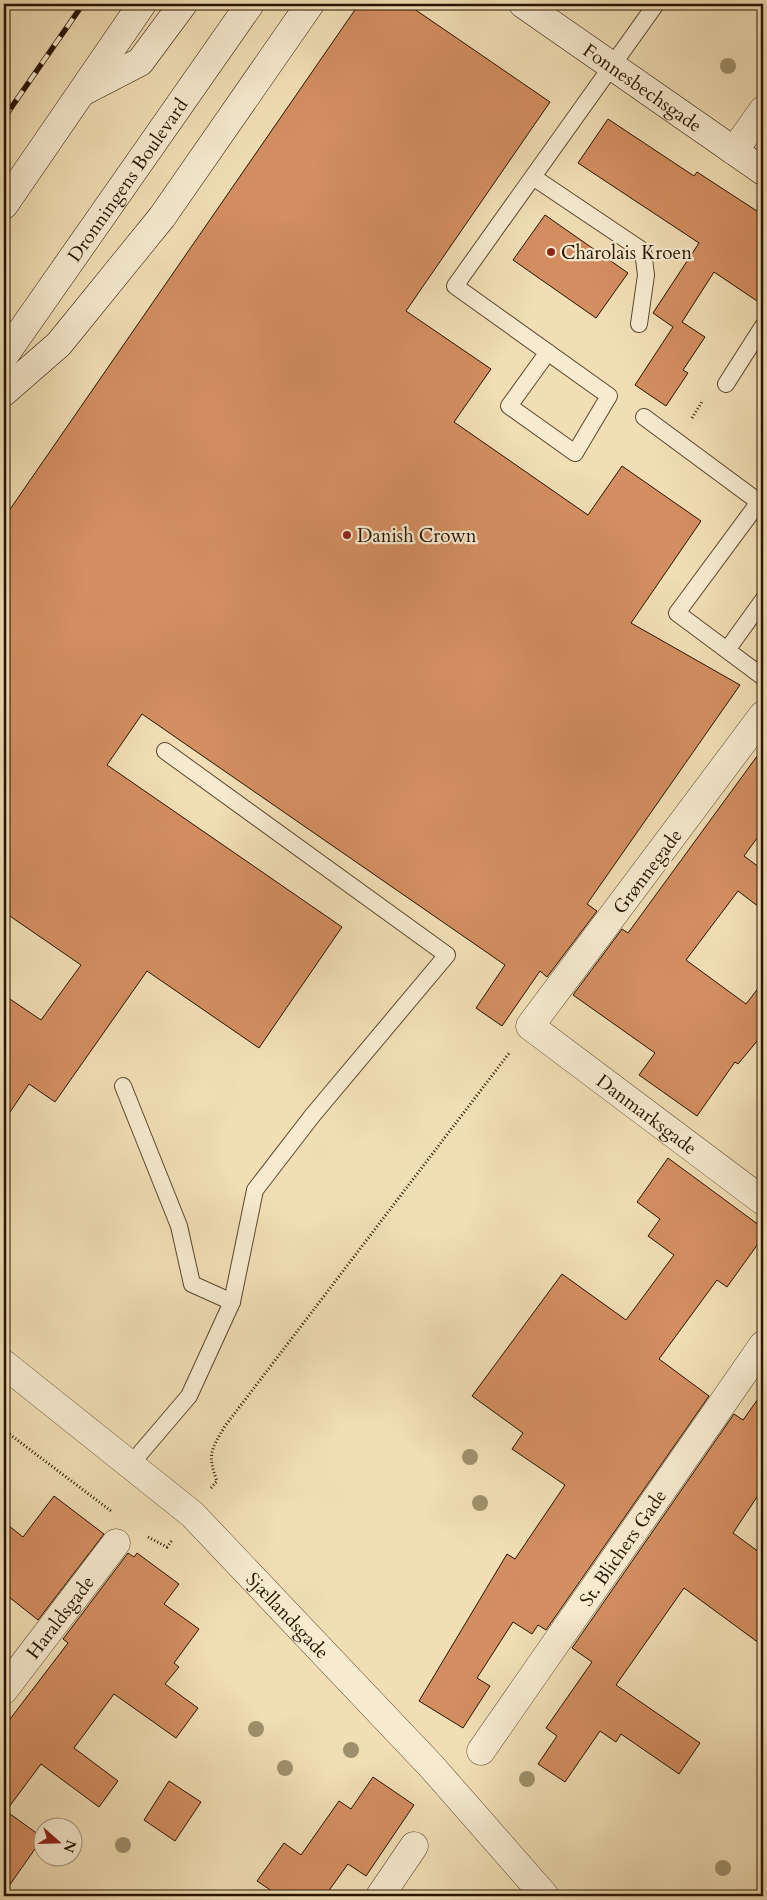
<svg xmlns="http://www.w3.org/2000/svg" width="767" height="1900" font-family="Cardo,serif">
<rect width="100%" height="100%" fill="#f1deb5"/>
<filter id="stains"><feTurbulence type="fractalNoise" baseFrequency=".004" numOctaves="4"/><feColorMatrix values="0 0 0 0 .2 0 0 0 0 .09 0 0 0 0 .02 0 0 0 .5 -.17"/></filter>
<radialGradient id="worn" r=".72"><stop offset=".6" stop-color="#630" stop-opacity="0"/><stop offset="1" stop-color="#630" stop-opacity=".3"/></radialGradient>
<!-- building -->
<g fill="#d38e61" stroke="#261300">
<polygon points="359,4 407,4 550,102 406,311 491,369 454,422 588,515 622,466 701,521 631,623 740,685 587,904 597,911 547,977 540,971 502,1026 476,1008 505,965 142,714 107,765 342,927 259,1048 147,971 55,1102 29,1084 4,1121 4,995 41,1020 81,965 4,912 4,518"/>
<polygon points="608,119 694,176 697,172 763,215 763,305 714,272 682,322 705,337 683,370 688,373 666,406 635,385 673,327 653,313 699,243 578,163"/>
<polygon points="545,215 628,273 596,318 513,260"/>
<polygon points="763,748 763,830 744,856 763,870 763,910 738,891 686,960 746,1004 763,982 763,1034 738,1064 735,1062 697,1116 639,1075 655,1053 573,995 622,929 628,933"/>
<polygon points="668,1158 763,1228 763,1237 727,1287 717,1280 659,1359 709,1396 546,1630 538,1625 532,1634 513,1622 477,1678 490,1686 463,1728 419,1701 507,1554 515,1559 565,1485 512,1449 523,1433 472,1396 562,1274 626,1320 674,1255 648,1236 660,1219 637,1202"/>
<polygon points="763,1392 763,1488 733,1533 763,1555 763,1646 684,1588 616,1685 700,1743 679,1774 621,1734 616,1742 600,1731 565,1782 538,1764 557,1736 546,1728 592,1662 572,1648 734,1414 743,1420"/>
<polygon points="54,1496 104,1534 38,1620 4,1593 4,1522 23,1537"/>
<polygon points="128,1553 134,1557 137,1553 179,1584 164,1604 199,1629 174,1663 179,1667 165,1684 198,1708 176,1738 114,1694 74,1748 118,1781 99,1807 41,1764 6,1811 42,1837 42,1839 4,1893 4,1727 68,1643 63,1639"/>
<polygon points="373,1777 414,1805 366,1876 348,1864 325,1896 279,1896 257,1881 284,1843 301,1855 339,1801 351,1809"/>
<polygon points="169,1781 201,1802 175,1841 144,1820"/>
</g>
<g fill="none" stroke-linecap="round" stroke-linejoin="round">
<defs>
<g id="service">
<polyline points="533,177 643,251 646,275 639,324"/>
<polyline points="548,352 509,406 575,453 609,396 455,286 656,4"/>
<polyline points="726,384 763,326"/>
<polyline points="644,417 763,505"/>
<polyline points="759,502 677,613 763,677"/>
<polyline points="727,650 763,600"/>
<polyline points="123,1086 179,1226 192,1284 232,1302"/>
<polyline points="131,1464 189,1396 232,1302 255,1190 312,1116 447,955 165,751"/>
</g>
<g id="minor">
<path id="s1" d="M763,715L530,1026L763,1201"/>
<path id="s2" d="M4,1690L116,1543"/>
<path id="s3" d="M481,1751L763,1345"/>
<polyline points="380,1896 414,1846"/>
</g>
<g id="tertiary">
<polyline points="734,151 763,110"/>
<path id="s4" d="M4,1364L192,1514L432,1767L545,1896"/>
</g>
<g id="secondary">
<path id="s5" d="M523,4L763,171"/>
<polyline points="84,91 140,62 183,4"/>
<polyline points="4,205 142,4"/>
<path id="s6" d="M4,356L250,4"/>
<polyline points="4,392 59,344 162,217 310,4"/>
</g>
</defs>
<!-- service casing -->
<use href="#service" stroke="#59462d" stroke-width="18"/>
<!-- minor casing -->
<use href="#minor" stroke="#59462d" stroke-width="29"/>
<!-- tertiary casing -->
<use href="#tertiary" stroke="#59462d" stroke-width="29"/>
<!-- secondary casing -->
<use href="#secondary" stroke="#261300" stroke-width="29"/>
<!-- path -->
<g stroke="#261300" stroke-width="3" stroke-dasharray="1 2.5" stroke-linecap="butt">
<polyline points="692,418 703,400"/>
<polyline points="4,1430 111,1511"/>
<path d="M211,1488L217,1481C207,1454 211,1450 225,1426L510,1052"/>
<polyline points="148,1537 167,1547 173,1539"/>
</g>
<!-- service -->
<use href="#service" stroke="#f6eacf" stroke-width="16"/>
<!-- minor -->
<use href="#minor" stroke="#f6eacf" stroke-width="28"/>
<!-- tertiary -->
<use href="#tertiary" stroke="#f6eacf" stroke-width="28"/>
<!-- secondary -->
<use href="#secondary" stroke="#f6eacf" stroke-width="28"/>
<defs>
<polyline id="rail" points="4,118 83,4"/>
</defs>
<!-- rail casing -->
<use href="#rail" stroke="#261300" stroke-width="5.5"/>
<!-- rail -->
<use href="#rail" stroke="#f6eacf" stroke-width="4" stroke-dasharray="11" stroke-linecap="butt"/>
</g>
<!-- trees -->
<g fill="#9e906c">
<circle cx="728" cy="66" r="8"/>
<circle cx="470" cy="1457" r="8"/>
<circle cx="480" cy="1503" r="8"/>
<circle cx="256" cy="1729" r="8"/>
<circle cx="351" cy="1750" r="8"/>
<circle cx="285" cy="1768" r="8"/>
<circle cx="527" cy="1779" r="8"/>
<circle cx="123" cy="1845" r="8"/>
<circle cx="723" cy="1868" r="8"/>
</g>
<!-- markers -->
<g fill="#8f2418" stroke="#f6eacf" stroke-width="2">
<circle cx="551" cy="252" r="5"/>
<circle cx="347" cy="535" r="5"/>
</g>
<g text-anchor="middle" stroke-width="4.5" stroke-linejoin="round" paint-order="stroke">
<!-- street labels -->
<g font-size="19" fill="#261300" stroke="#f6eacf">
<text dy="7" stroke="none"><textPath href="#s5" startOffset="146">Fonnesbechsgade</textPath></text>
<text dy="7" stroke="none"><textPath href="#s6" startOffset="215">Dronningens Boulevard</textPath></text>
<text transform="translate(647 871) rotate(-53)" y="7">Grønnegade</text>
<text dy="7" stroke="none"><textPath href="#s1" startOffset="535">Danmarksgade</textPath></text>
<text dy="7" stroke="none"><textPath href="#s3" startOffset="248">St. Blichers Gade</textPath></text>
<text dy="7" stroke="none"><textPath href="#s4" startOffset="380">Sjællandsgade</textPath></text>
<text dy="7" stroke="none"><textPath href="#s2" startOffset="92">Haraldsgade</textPath></text>
</g>
<!-- poi labels -->
<g font-size="19" fill="#261300" stroke="#f6eacf" text-anchor="start">
<text x="561" y="259">Charolais Kroen</text>
<text x="357" y="542">Danish Crown</text>
</g>
</g>
<!-- margin -->
<rect width="767" height="1900" fill="none" stroke="#f1deb5" stroke-width="20"/>
<rect x="5" y="5" width="757" height="1890" fill="none" stroke="#261300" stroke-width="2.5"/>
<rect x="10" y="10" width="747" height="1880" fill="none" stroke="#261300"/>
<!-- north arrow -->
<g transform="translate(58 1842) rotate(110)"><circle r="24" fill="#f6eacf" stroke="#a3947c"/>
<path d="M0-4L9 19L0 12L-9 19Z" fill="#8f2418"/>
<text y="-8" font-size="14" font-weight="bold" text-anchor="middle" fill="#261300">N</text>
</g>
<rect width="100%" height="100%" filter="url(#stains)"/>
<rect width="100%" height="100%" fill="url(#worn)"/>
</svg>
